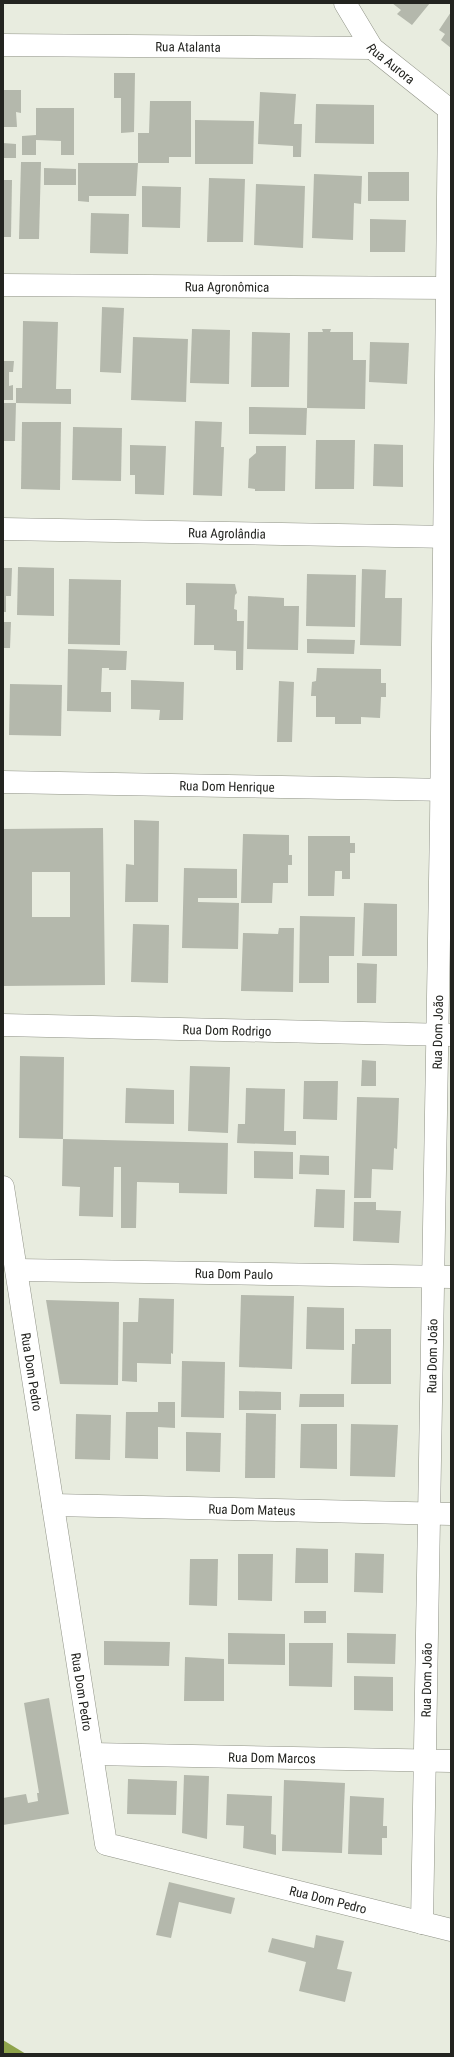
<svg xmlns="http://www.w3.org/2000/svg" width="454" height="2057" font-family="'Roboto Condensed',sans-serif">
<rect width="100%" height="100%" fill="#e8ecdf"/>
<path fill="#8ea34b" d="M3 2040 26 2054H3Z"/>
<g fill="#b4b8ac" fill-rule="evenodd">
<path d="M392 3H430L412 25 397 14 401 10Z"/>
<path d="M451 12V48L441 40 445 34 439 30Z"/>
<path d="M114 73H135L134 132 121 133V98H114Z"/>
<path d="M3 90H21V113L16 112 17 127H3Z"/>
<path d="M260 92 296 94 294 124H302L301 157H293V146L258 144Z"/>
<path d="M150 101H191V157H169V163H138V133H149Z"/>
<path d="M316 104 374 105V144L315 143Z"/>
<path d="M36 108H74V155H61V141L36 140V155H22V136L36 135Z"/>
<path d="M195 120 254 121 253 164H195Z"/>
<path d="M3 143 16 144V158H3Z"/>
<path d="M21 162H41L39 239H19Z"/>
<path d="M78 163H138L136 196H89V202L78 201Z"/>
<path d="M44 168 76 169V185H44Z"/>
<rect x="368" y="172" width="41" height="29"/>
<path d="M314 174 362 176 361 204 354 203 353 240 312 238Z"/>
<path d="M209 178 245 179 243 242H207Z"/>
<path d="M3 180H12L11 237H3Z"/>
<path d="M256 184 305 186 303 248 254 245Z"/>
<path d="M142 186 181 187 180 228 142 227Z"/>
<path d="M91 213 129 214 128 254 90 253Z"/>
<path d="M370 219 406 220 405 252H370Z"/>
<path d="M102 307 124 308 121 373 100 372Z"/>
<path d="M23 321 58 322 56 389H71V404L16 403 15 441H3V403H16V388H22Z"/>
<path d="M192 329 230 330 229 384 190 383Z"/>
<path d="M322 329H331L330 332H353V360H366L365 409 307 408 308 332H323Z"/>
<path d="M252 332 290 333 289 387H251Z"/>
<path d="M133 337 188 339 186 402 131 400Z"/>
<path d="M370 342 409 343 407 384 369 382Z"/>
<path d="M3 361H14L13 372H9V386L13 385V400H3Z"/>
<path d="M249 407 307 408 306 435 249 434Z"/>
<path d="M195 421 222 422 221 447H224L222 496 193 495Z"/>
<path d="M22 422H61L60 490 21 489Z"/>
<path d="M73 427 122 428 121 481 72 480Z"/>
<path d="M316 440H355L354 489H315Z"/>
<path d="M374 444 403 445V487L373 486Z"/>
<path d="M130 445 166 446 164 495 135 494V475H130Z"/>
<path d="M256 446H286L285 491H255V489L248 488 249 459 256 453Z"/>
<path d="M18 567 54 568V616L17 615Z"/>
<path d="M3 568H12L11 596H6V612H3Z"/>
<path d="M362 569 386 570 385 598H402L401 646 360 645Z"/>
<path d="M307 574 356 575 355 627 306 626Z"/>
<path d="M69 579 121 580 120 645 68 644Z"/>
<path d="M186 583 235 584 237 593 235 595 234 609 237 610V621H244L243 670H236V651L214 650V645H194L195 605H186Z"/>
<path d="M248 596 284 598V606H299L298 650 247 649Z"/>
<path d="M3 622H11L10 648H3Z"/>
<path d="M307 639 355 640 354 654 307 653Z"/>
<path d="M68 649 127 651 126 670H109V668H102L101 692H111V712L67 711Z"/>
<path d="M317 668 381 669V683H386V697H381L380 718 361 717V724H335V717H316V696H311L312 682 316 681Z"/>
<path d="M131 680 184 682 183 720H159L160 710 131 709Z"/>
<path d="M279 681 294 682 292 742H277Z"/>
<path d="M10 684 62 685 61 736 9 735Z"/>
<path d="M134 820 159 821 158 902H125L126 864 134 865Z"/>
<path d="M103 828 105 985 3 986V829ZM32 872H70V917H32Z"/>
<path d="M243 834 289 835V855H292V865H288V883H273L272 903H241Z"/>
<path d="M308 836H350V843H355V853H350V879H342V871H335L334 896H308Z"/>
<path d="M184 868 237 869V898H198V902L239 903 238 949 182 948Z"/>
<path d="M364 903 397 904V956H362Z"/>
<path d="M300 916 355 917 354 956H329V983H299Z"/>
<path d="M133 924 169 925 168 983 131 982Z"/>
<path d="M279 928H294L293 992 241 991 243 933 278 934Z"/>
<path d="M357 963 377 964 376 1003H357Z"/>
<path d="M20 1056 64 1057 63 1139 228 1143 227 1194 179 1193V1183L137 1182 136 1228H121V1167H114L113 1217 79 1216 80 1187 62 1186 63 1139 19 1138Z"/>
<path d="M362 1060 376 1061V1086H361Z"/>
<path d="M190 1066 230 1067 228 1133 188 1131Z"/>
<path d="M304 1081H338L337 1120 303 1119Z"/>
<path d="M126 1088 174 1090V1124L125 1123Z"/>
<path d="M246 1088 285 1089 284 1131H296V1145L237 1143 238 1124H245Z"/>
<path d="M357 1097 399 1098 397 1149 394 1148 393 1170 372 1169 371 1198H354Z"/>
<path d="M254 1151 293 1152V1179L254 1178Z"/>
<path d="M300 1155 329 1156V1175L299 1174Z"/>
<path d="M316 1189 345 1190 344 1228 314 1227Z"/>
<path d="M354 1202H376V1210L401 1211 399 1243 353 1241Z"/>
<path d="M241 1295 294 1296 292 1369 239 1367Z"/>
<path d="M139 1298 174 1299 173 1354 171 1353V1364L137 1363V1382L122 1381 123 1322H138Z"/>
<path d="M46 1300 119 1302 118 1385 60 1384Z"/>
<path d="M307 1307 344 1308V1350L306 1349Z"/>
<path d="M355 1329H391V1384H351L352 1344H355Z"/>
<path d="M182 1361 225 1362 224 1418 181 1417Z"/>
<path d="M239 1391 281 1392V1410H239Z"/>
<path d="M300 1394H344V1407H299Z"/>
<path d="M158 1402H175V1428L158 1427V1459L125 1458 126 1412H158Z"/>
<path d="M246 1413 276 1414 275 1478H245Z"/>
<path d="M76 1414 111 1415 110 1460 75 1459Z"/>
<path d="M301 1424H337V1469L300 1468Z"/>
<path d="M351 1424 398 1425 395 1477 350 1476Z"/>
<path d="M186 1432 221 1433 220 1472 186 1471Z"/>
<path d="M296 1548 328 1549V1583H295Z"/>
<path d="M355 1553 384 1554 383 1593 354 1592Z"/>
<path d="M238 1554H273L272 1601 238 1600Z"/>
<path d="M190 1559H218L217 1606 189 1605Z"/>
<rect x="304" y="1611" width="22" height="12"/>
<path d="M228 1633 285 1634V1665L228 1664Z"/>
<path d="M347 1633 396 1634 395 1664 347 1663Z"/>
<path d="M104 1641 170 1642 169 1666 104 1665Z"/>
<path d="M289 1643H333L332 1687 289 1686Z"/>
<path d="M185 1657 224 1659V1701H184Z"/>
<path d="M354 1676 393 1677V1711L354 1710Z"/>
<path d="M49 1698 69 1814 3 1825V1798L26 1794 28 1803 38 1801 37 1793H39L24 1703Z"/>
<path d="M184 1775 209 1776 207 1839 182 1833Z"/>
<path d="M128 1779 177 1781 176 1815 127 1814Z"/>
<path d="M284 1780 345 1783 342 1853 282 1851Z"/>
<path d="M227 1794 272 1796 271 1834 276 1835V1855L243 1848 244 1826 226 1825Z"/>
<path d="M350 1796 384 1798 383 1826H387V1838H382V1855L348 1854Z"/>
<path d="M169 1882 235 1898 231 1914 179 1902 171 1938 156 1935Z"/>
<path d="M316 1935 344 1941 337 1969 352 1972 345 2002 299 1991 306 1962 268 1952 272 1938 314 1948Z"/>
</g>
<g fill="none" stroke-linecap="round" stroke-linejoin="round">
<g stroke="#909387" stroke-width="23">
<g id="minor">
<path id="s1" d="M345 3 372 48 451 111"/>
<path id="s2" d="M3 45 372 48"/>
<path id="s3" d="M3 285 451 288"/>
<path id="s4" d="M3 529 451 537"/>
<path id="s5" d="M3 782 451 790"/>
<path id="s6" d="M3 1025 451 1035"/>
<path id="s7" d="M3 1187 106 1844 451 1930"/>
<path id="s8" d="M17 1270 451 1277"/>
<path id="s9" d="M53 1505 451 1514"/>
<path id="s10" d="M92 1754 451 1761"/>
<path id="s11" d="M422 1923 441 823 449 109"/>
</g>
</g>
<use href="#minor" stroke="#fff" stroke-width="22"/>
</g>
<g text-anchor="middle" stroke-width="4" stroke-linejoin="round" paint-order="stroke">
<g font-size="13" fill="#232420" stroke="#f5f9ec">
<text dy="5" stroke="none"><textPath href="#s2" startOffset="185">Rua Atalanta</textPath></text>
<text dy="5" stroke="none"><textPath href="#s1" startOffset="77">Rua Aurora</textPath></text>
<text dy="5" stroke="none"><textPath href="#s3" startOffset="224">Rua Agronômica</textPath></text>
<text dy="5" stroke="none"><textPath href="#s4" startOffset="224">Rua Agrolândia</textPath></text>
<text dy="5" stroke="none"><textPath href="#s5" startOffset="224">Rua Dom Henrique</textPath></text>
<text dy="5" stroke="none"><textPath href="#s6" startOffset="224">Rua Dom Rodrigo</textPath></text>
<text dy="5" stroke="none"><textPath href="#s11" startOffset="891">Rua Dom João</textPath></text>
<text dy="5" stroke="none"><textPath href="#s8" startOffset="217">Rua Dom Paulo</textPath></text>
<text dy="5" stroke="none"><textPath href="#s11" startOffset="567">Rua Dom João</textPath></text>
<text dy="5" stroke="none"><textPath href="#s7" startOffset="187">Rua Dom Pedro</textPath></text>
<text dy="5" stroke="none"><textPath href="#s9" startOffset="199">Rua Dom Mateus</textPath></text>
<text dy="5" stroke="none"><textPath href="#s11" startOffset="243">Rua Dom João</textPath></text>
<text dy="5" stroke="none"><textPath href="#s7" startOffset="511">Rua Dom Pedro</textPath></text>
<text dy="5" stroke="none"><textPath href="#s10" startOffset="180">Rua Dom Marcos</textPath></text>
<text dy="5" stroke="none"><textPath href="#s7" startOffset="894">Rua Dom Pedro</textPath></text>
</g>
</g>
<rect width="454" height="2057" fill="none" stroke="#232420" stroke-width="8"/>
</svg>
